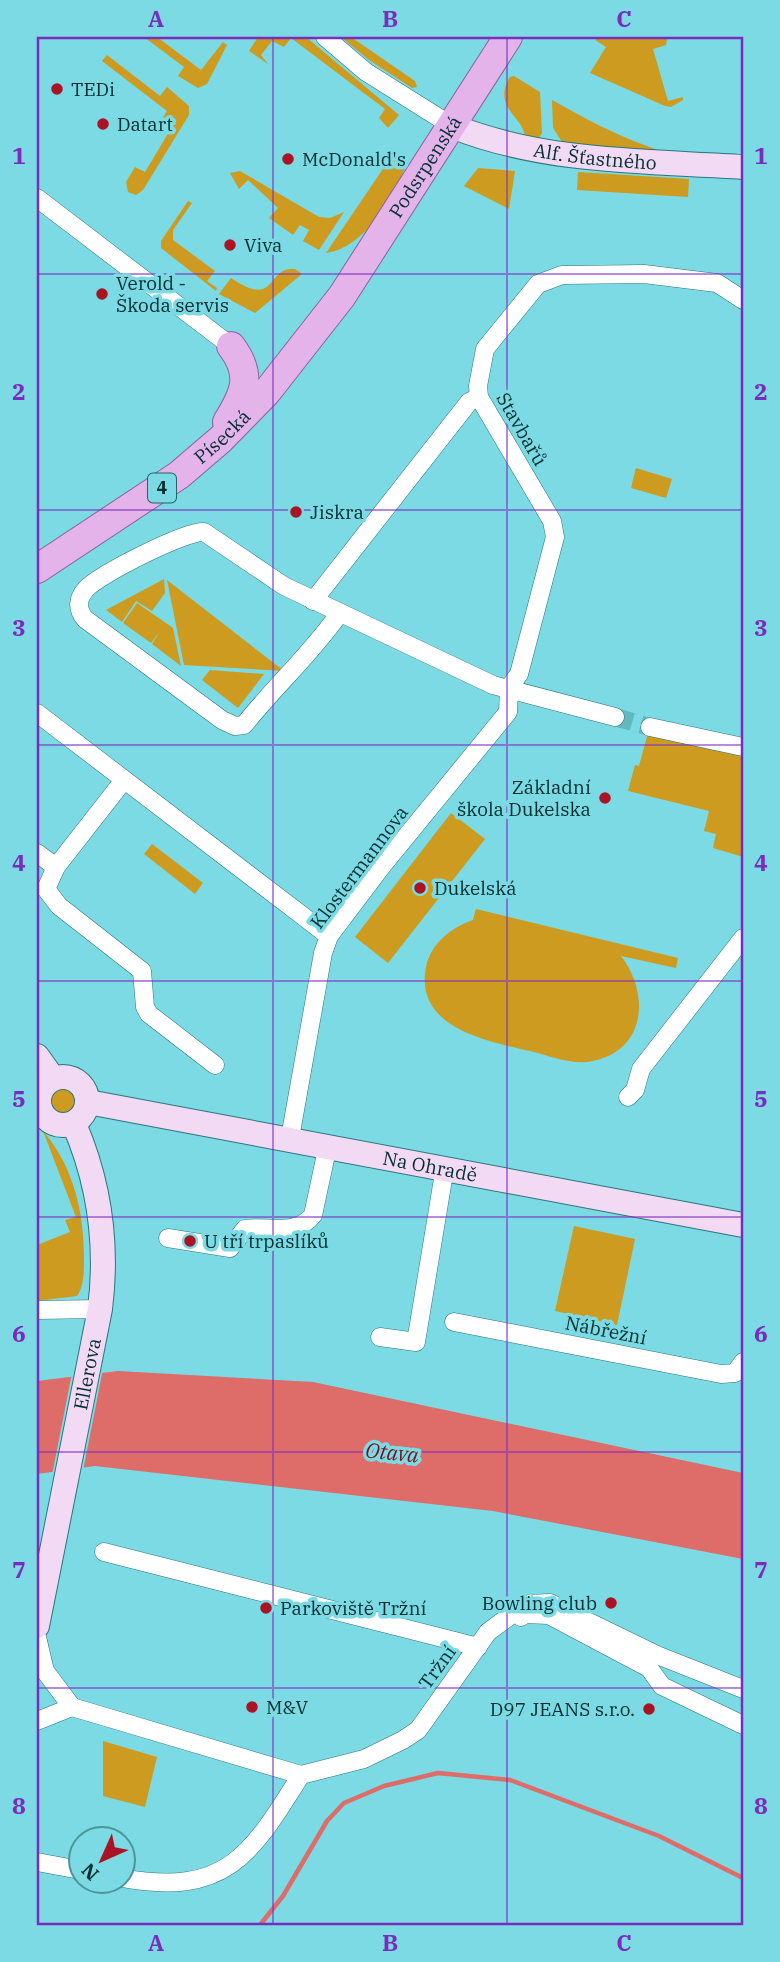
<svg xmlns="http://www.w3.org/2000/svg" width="780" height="1962" font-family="'IBM Plex Serif',serif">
<rect width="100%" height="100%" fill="#7bdae3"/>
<g fill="#cd9b1f">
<path d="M144 37H157L201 70 223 42 227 45 207 84 198 88 178 76 184 67Z"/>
<path d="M258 37H306L399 115 388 128 379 118 385 109 291 38 284 47 272 41 261 55 268 64 249 51Z"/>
<path d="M341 37H351L415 81 417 87 412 88 369 60Z"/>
<path d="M600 37 667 39 666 45 653 49 668 101 683 97V100L671 107 665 106 590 73 606 47 595 40Z"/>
<path d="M107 55 160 96 167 87 189 106V115L143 190 136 195 128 192 126 182 135 167 145 172 172 127 162 119 167 111 102 61Z"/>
<path d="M514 76 540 92 542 133 539 138 525 136C522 116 492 107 510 77Z"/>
<path d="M552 100C593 123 634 145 680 156L562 142 553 128Z"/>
<path d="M391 157 406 166C391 199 366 247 326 253Z"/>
<path d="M478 168 515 171 509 209 464 186Z"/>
<path d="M240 171 319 217 330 218 344 212 319 250 303 241 309 230 300 225 293 235 269 218 278 208 248 180 239 189 230 173Z"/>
<path d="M578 172 689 179 688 197 577 190Z"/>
<path d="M188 201 192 203 173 230V240L215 271 207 281 217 288 216 291 161 248V241Z"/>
<path d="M295 269 302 274 255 313 219 294 231 278C278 310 266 266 295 269Z"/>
<path d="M636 468 672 479 666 498 631 488Z"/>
<path d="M164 579 165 593 152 611 136 601 122 622 106 610Z"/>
<path d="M167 580 284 671 184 665Z"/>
<path d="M137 603 173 628 181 666 152 644 160 631 151 643 123 623Z"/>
<path d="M210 670 264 674 238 708 202 680Z"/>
<path d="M649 729 743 752V857L713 848 716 834 704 831 709 811 628 791 635 765 639 766Z"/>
<path d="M451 813 485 839 388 963 355 937Z"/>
<path d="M152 844 203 883 195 894 144 854Z"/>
<path d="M476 909 678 958 676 968 621 956C651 995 646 1054 587 1062 569 1064 547 1055 530 1051 487 1041 414 1028 426 967 431 943 452 927 473 920Z"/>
<circle cx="63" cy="1101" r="13"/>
<path d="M43 1131C74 1167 84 1213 84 1259 84 1271 84 1287 77 1296L37 1301V1245L70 1232 65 1220 76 1217Z"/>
<path d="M574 1226 635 1239 617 1325 555 1311Z"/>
<path d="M103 1741 157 1757 145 1807 103 1796Z"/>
</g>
<path fill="#de6c68" d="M118 1371 313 1382 743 1473V1559L493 1511 95 1466 37 1474V1381Z"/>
<path fill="#7bdae3" d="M103 1369 83 1471 52 1475 72 1373Z"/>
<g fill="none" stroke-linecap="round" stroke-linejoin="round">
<path stroke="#de6c68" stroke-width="4.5" d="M260 1925 283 1896 327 1821 344 1803 384 1786 438 1773 510 1780 659 1836 743 1878"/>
<path stroke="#63b8c0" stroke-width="18" stroke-dasharray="18 9" stroke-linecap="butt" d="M615 717 650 727"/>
<g stroke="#2c767d" stroke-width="19">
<g id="street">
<path d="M325 37 366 72 452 126"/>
<path d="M37 198 231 346"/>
<path d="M313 601 469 402 479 397"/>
<path d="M339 614C311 654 275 686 244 725L235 726 222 720 85 619C77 609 77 599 86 589 100 574 185 531 204 532L284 586 493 685 615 717"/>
<path d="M509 688 519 674 555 537 552 521 479 397 478 386 485 349 538 284 562 275 644 274 717 283 743 300"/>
<path d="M37 713 329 936"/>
<path d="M650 727 743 747"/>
<path d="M124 780 56 867 46 889 59 906 142 971 145 1007 149 1014 215 1065"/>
<path d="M37 853 56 867"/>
<path d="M628 1097 635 1090 641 1069 743 938"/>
<path d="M37 1099H38"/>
<path d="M290 1138 323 953 329 936 382 866 508 712 509 688"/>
<path d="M168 1238 230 1248 245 1229C269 1225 296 1237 313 1215L328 1145"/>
<path d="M37 1310 100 1309"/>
<path d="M454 1322 721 1374 735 1373 743 1362"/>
<path d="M380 1337 416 1342 445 1167"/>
<path d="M104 1552 478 1647"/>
<path d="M521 1617 525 1614 549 1615 649 1668 662 1686 743 1725"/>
<path d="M37 1637 45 1671 72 1707"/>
<path d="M37 1721 72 1707 301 1775 364 1759 403 1740 418 1730 488 1632 526 1604 550 1603 657 1655 743 1689"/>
<path d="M37 1862 80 1870"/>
<path d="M122 1878C226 1897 251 1855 301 1775"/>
</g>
</g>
<g stroke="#2c767d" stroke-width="26">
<g id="secondary">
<path id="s1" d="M452 126C544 163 646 161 743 167"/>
<path d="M37 1056 52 1077"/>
<circle cx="63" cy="1101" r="24"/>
<path id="s2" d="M88 1102 743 1225"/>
<path id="s3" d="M37 1626 100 1309C108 1245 100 1184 74 1124"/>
</g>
</g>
<g stroke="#89639f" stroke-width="30">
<g id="primary">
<path d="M227 422C245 393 253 375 231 346"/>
<path id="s4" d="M37 569 179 475 221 439 266 393 342 296 508 37"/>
</g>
</g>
<use href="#street" stroke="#fff" stroke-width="18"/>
<use href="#secondary" stroke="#f2d9f4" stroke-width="24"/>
<use href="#primary" stroke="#e4b3e9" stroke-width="28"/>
</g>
<path fill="none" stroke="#7b2cbf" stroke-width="2" stroke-opacity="0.55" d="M273 37V1925M507 37V1925M37 274H743M37 510H743M37 745H743M37 981H743M37 1217H743M37 1452H743M37 1688H743"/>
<g fill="#a91324" stroke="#7bdae3" stroke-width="2.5">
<circle cx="57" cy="89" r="7"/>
<circle cx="103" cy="124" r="7"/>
<circle cx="288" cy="159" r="7"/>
<circle cx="230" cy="245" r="7"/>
<circle cx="102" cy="294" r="7"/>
<circle cx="296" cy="512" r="7"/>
<circle cx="605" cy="798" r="7"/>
<circle cx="420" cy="888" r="7"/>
<circle cx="190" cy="1241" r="7"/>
<circle cx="611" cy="1603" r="7"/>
<circle cx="266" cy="1608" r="7"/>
<circle cx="252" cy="1707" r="7"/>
<circle cx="649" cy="1709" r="7"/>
</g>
<g text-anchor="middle" stroke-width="7" stroke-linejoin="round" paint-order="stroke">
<rect fill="#7bdae3" stroke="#266267" stroke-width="2" x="148" y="473.5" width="28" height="29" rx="5"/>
<g font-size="18" font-weight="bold" fill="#022e32">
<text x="162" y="494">4</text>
</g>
<g font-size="19" fill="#022e32" stroke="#7bdae3" text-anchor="start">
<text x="71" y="96">TEDi</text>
<text x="117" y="131">Datart</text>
<text x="302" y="166">McDonald's</text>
<text x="244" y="252">Viva</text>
<text x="116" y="290">Verold -<tspan x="116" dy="22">Škoda servis</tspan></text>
<text x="310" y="519">Jiskra</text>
<text x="591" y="794" text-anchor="end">Základní<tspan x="591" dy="22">škola Dukelska</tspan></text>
<text x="434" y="895">Dukelská</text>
<text x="204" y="1248">U tří trpaslíků</text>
<text x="597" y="1610" text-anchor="end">Bowling club</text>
<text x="280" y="1615">Parkoviště Tržní</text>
<text x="266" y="1714">M&amp;V</text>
<text x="635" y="1716" text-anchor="end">D97 JEANS s.r.o.</text>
</g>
<g font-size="19" fill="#022e32" stroke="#7bdae3">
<text dy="7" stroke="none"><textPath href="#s1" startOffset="147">Alf. Šťastného</textPath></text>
<text dy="7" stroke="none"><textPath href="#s4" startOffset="567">Podsrpenská</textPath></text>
<text transform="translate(522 429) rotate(60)" y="7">Stavbařů</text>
<text dy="7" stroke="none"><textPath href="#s4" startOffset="228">Písecká</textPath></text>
<text transform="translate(359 867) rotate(-53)" y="7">Klostermannova</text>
<text dy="7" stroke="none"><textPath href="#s2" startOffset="348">Na Ohradě</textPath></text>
<text transform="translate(606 1330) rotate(11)" y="7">Nábřežní</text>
<text dy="7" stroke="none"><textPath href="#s3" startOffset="257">Ellerova</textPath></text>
<text transform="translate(437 1667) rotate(-54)" y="7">Tržní</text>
</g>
<g font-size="21" font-style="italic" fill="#7b111a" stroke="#7bdae3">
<text transform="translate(392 1453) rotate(6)" y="7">Otava</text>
</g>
</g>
<rect width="780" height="1962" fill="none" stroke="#7bdae3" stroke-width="77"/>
<g transform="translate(102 1860) rotate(225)"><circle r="33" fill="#7bdae3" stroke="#4b959c" stroke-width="2"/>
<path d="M0-5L12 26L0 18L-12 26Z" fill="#a91324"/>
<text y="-10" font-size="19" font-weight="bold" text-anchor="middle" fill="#022e32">N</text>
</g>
<rect x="38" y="38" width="704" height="1886" fill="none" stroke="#7b2cbf" stroke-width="2.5"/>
<g font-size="23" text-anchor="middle" font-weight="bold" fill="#7b2cbf">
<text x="156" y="27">A</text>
<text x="390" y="27">B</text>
<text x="624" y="27">C</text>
<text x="19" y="164">1</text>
<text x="761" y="164">1</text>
<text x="19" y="400">2</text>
<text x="761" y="400">2</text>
<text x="19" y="636">3</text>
<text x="761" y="636">3</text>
<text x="19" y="871">4</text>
<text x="761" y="871">4</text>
<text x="19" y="1107">5</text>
<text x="761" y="1107">5</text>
<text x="19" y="1342">6</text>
<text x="761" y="1342">6</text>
<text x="19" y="1578">7</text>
<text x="761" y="1578">7</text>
<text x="19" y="1814">8</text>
<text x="761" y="1814">8</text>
<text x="156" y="1951">A</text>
<text x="390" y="1951">B</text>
<text x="624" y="1951">C</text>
</g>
</svg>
